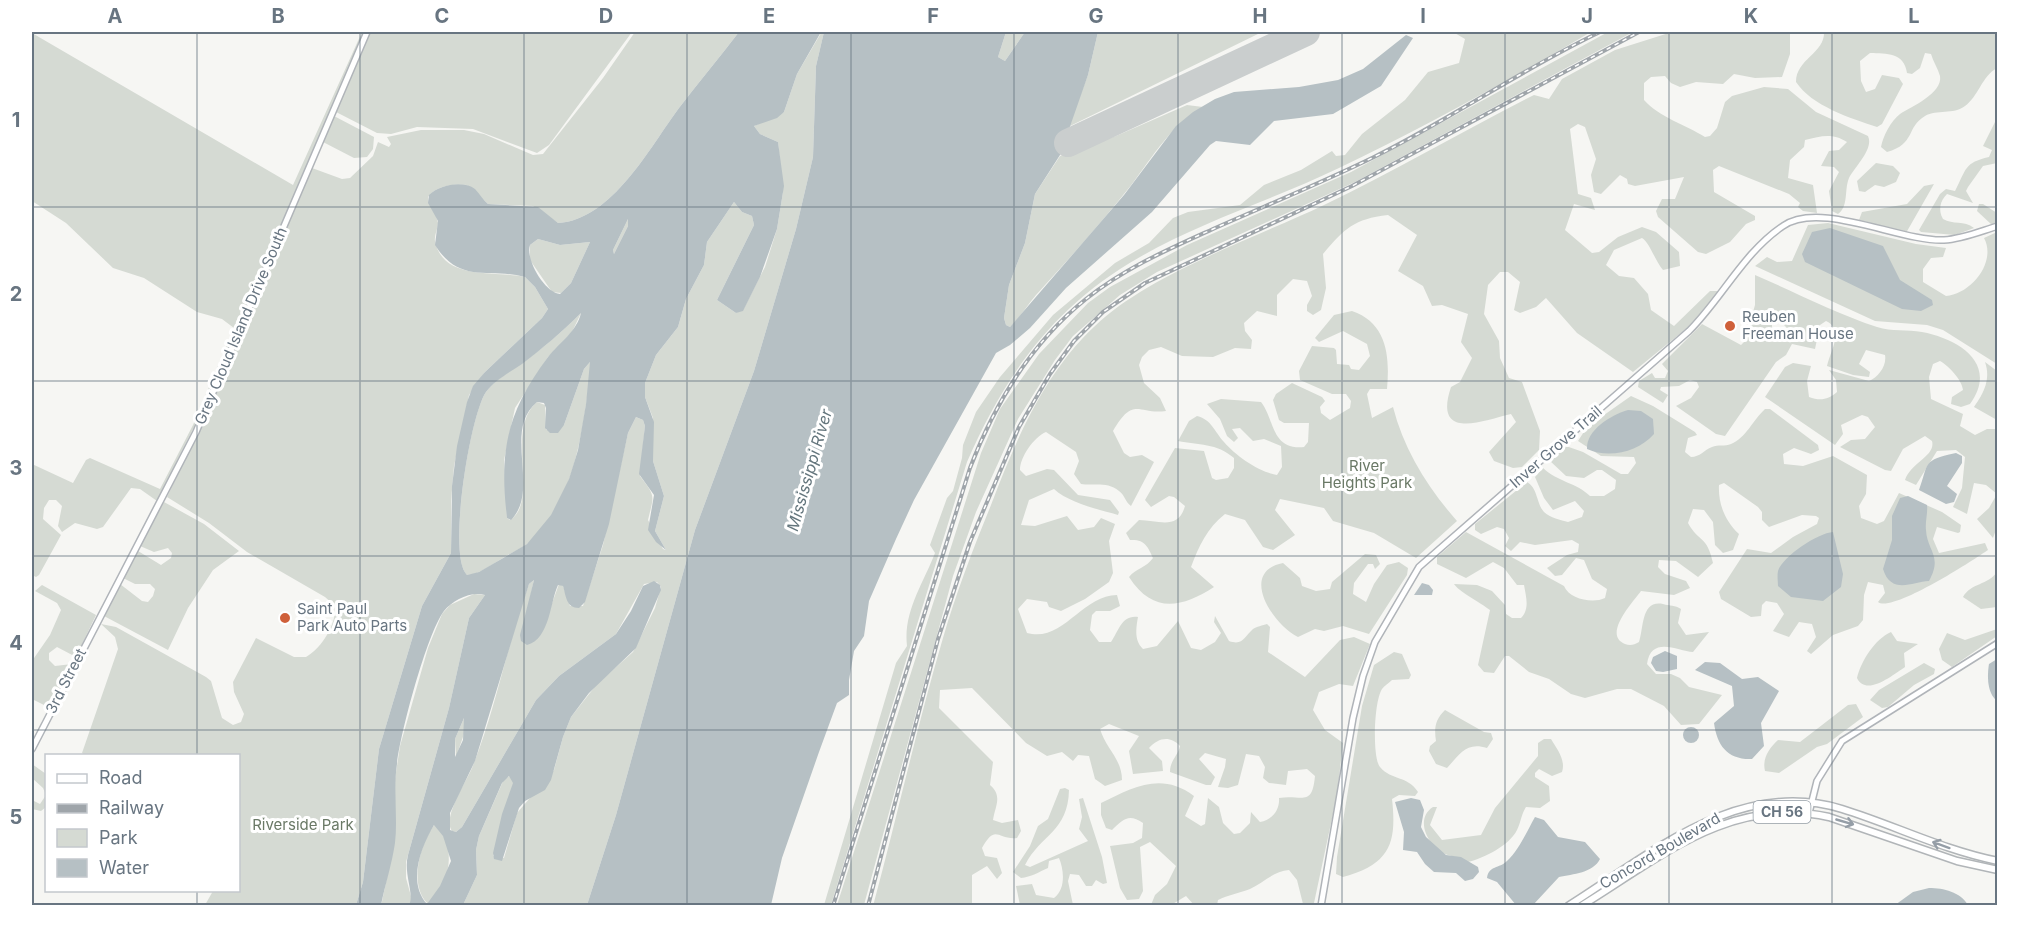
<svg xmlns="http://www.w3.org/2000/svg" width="2029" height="937" font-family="Inter,sans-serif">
<rect width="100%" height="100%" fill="#f6f6f3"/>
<g fill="#d5dad3">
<path d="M362 32H364L197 421 157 501 140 489 131 488 103 527 97 529 75 523 62 532 58 526 62 506 56 500H49L44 508 43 519 61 535 39 575 36 577 32 575V464L73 483 86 460 90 458 160 489 193 425 234 328 222 319 197 312 144 278 113 268 66 223 32 201V33L293 185Z"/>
<path d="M370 32H632L549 145 537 153 473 129 417 127 391 134 377 133 338 113 336 112Z"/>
<path d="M635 32H739C719 58 699 82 679 108 650 147 612 220 558 223L533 206 488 204 467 185C454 183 435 186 428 197 428 207 437 213 438 223 438 229 434 235 435 241 443 282 498 270 525 277L535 287 548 309 542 318 485 372 469 395 454 466 451 501V553L422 606 379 749 363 882 356 905H205L213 891 238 890V756H86L82 753 118 649 115 637 101 624 116 627 206 677 211 681 222 718 233 725 241 722 244 714 234 692 233 682 256 638 294 657H306C320 650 339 622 334 605L325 597 247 552 209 523 167 497 206 417 312 168 342 179 350 178 373 156 378 142 389 147 391 144 387 137 421 130H464L484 134 533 155 543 154 603 78Z"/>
<path d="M824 32 816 66 813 157 796 229 754 371 695 530 616 815 587 905H463L477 875 476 850 479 836 504 779 510 776 514 781 493 856 504 858 517 813 554 770 563 737 571 717 597 684 633 652 655 608 661 587 657 582 644 584 616 634 559 676 536 700 462 827 456 832 452 831C442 818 466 782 472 768 496 709 507 644 529 584L534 580 521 639 543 628 559 584 563 586 570 606H583L603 545 628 433 636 417 643 420 645 426 640 476C656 497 654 495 648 520L663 549 666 550 655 531 664 496 653 461V418L645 397V383L656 355 678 327 686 299 704 265 707 242 734 202 742 212 752 216 754 225 717 300 736 313 744 308 765 267 777 229 783 192 778 142 760 134 754 126 784 112 797 74 821 33Z"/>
<path d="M1006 32H1025L1005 61 998 57Z"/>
<path d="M1098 32H1262L1068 127 1088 75Z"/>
<path d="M1453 32H1591C1509 80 1425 127 1339 168 1275 199 1202 221 1140 257 1054 306 1006 373 967 462L831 905H824L896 663 907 646C903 612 923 584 935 553L930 545 947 498 953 491 962 458 963 445 976 412 1000 377 1053 315 1115 263 1149 243 1173 218 1188 212 1240 205 1264 185 1301 170 1332 151 1336 156 1345 155 1362 134 1405 100 1428 72 1459 63 1465 39Z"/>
<path d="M1608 32H1633L1355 182 1157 272 1120 295 1073 336 1055 360 1018 419 976 512 953 576 864 905H837L981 453 1000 409 1039 354 1088 303 1110 287 1187 245 1351 172Z"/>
<path d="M1672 32H1790V54L1782 77 1755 78 1734 74 1723 84 1696 82 1680 87 1671 83 1665 76 1651 77 1644 83V100C1659 117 1686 125 1705 137L1710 136 1717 128 1725 102 1732 96 1764 87 1788 89 1816 112 1868 136C1874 149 1855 166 1849 178 1844 190 1849 206 1838 214L1832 211 1829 191 1839 172 1834 167 1821 166 1829 151 1839 150 1847 142C1832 133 1822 136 1805 140L1804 147 1790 160 1788 178 1813 185 1817 213 1803 211 1798 207 1800 203 1789 194 1719 166 1713 170 1714 192 1755 216V220L1746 224 1730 242 1706 254 1698 252 1658 217 1656 211 1662 199H1675L1684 177 1635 186 1628 184 1627 179 1620 175 1601 194 1594 192 1591 175 1596 159 1585 127 1578 124 1570 129 1578 194 1591 198 1595 210 1574 204 1565 230 1592 253 1599 252 1618 237 1642 227 1656 232 1679 252 1680 266 1663 270C1655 261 1650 243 1642 238L1614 250 1606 265 1619 276 1634 278 1648 294 1651 310 1674 326 1710 291H1719L1692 324 1633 372 1577 333 1546 298 1536 307 1520 313 1514 310 1520 282 1508 272H1500L1488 285 1484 314 1499 341 1500 358 1509 378 1522 382 1540 431 1539 450 1522 467 1513 468 1494 461 1489 452 1516 422 1511 414C1482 421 1433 441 1451 387L1460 382 1472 358 1461 342 1468 314 1442 305 1432 306 1423 286 1398 271 1417 235 1388 215C1354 219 1345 228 1323 254L1326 288 1321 310 1313 315 1307 311V305L1312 296 1307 281 1293 279 1277 295V316L1257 311 1244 323 1245 331 1252 340 1251 349 1235 348 1213 357 1182 356 1161 347 1149 350 1142 357 1139 365 1144 383 1160 398 1166 411C1138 415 1134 395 1113 431L1124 453 1130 457 1142 455 1154 462 1131 506C1125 502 1125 495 1119 491 1107 481 1094 486 1081 484L1074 474 1079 461 1076 452 1046 432C1034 437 1020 457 1020 470L1026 476 1047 469 1054 470 1078 495 1110 500 1119 512 1118 515C1098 509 1069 503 1054 489L1029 500 1021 525 1035 526 1067 516 1078 530 1094 527 1101 518 1115 524 1109 541 1113 573 1109 582 1085 599 1061 611 1049 607 1047 602 1027 599 1018 609 1027 633C1063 643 1082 595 1117 595L1120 606 1110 611H1096L1092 615 1090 630 1099 642H1111C1119 631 1121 615 1138 617 1136 628 1134 641 1143 649L1157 646 1178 621 1191 648 1201 650 1215 642 1221 633 1214 622 1215 616 1229 641C1243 646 1244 637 1253 629 1256 627 1263 625 1267 624L1270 627 1268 652 1305 677 1340 640 1354 637 1370 644 1353 686 1339 684 1319 692 1313 710 1325 730 1343 743 1337 795 1314 903 1303 904 1297 880 1289 870C1274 871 1263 883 1250 889 1239 893 1228 895 1218 900L1217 905H1194L1186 896 1171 905H1151L1155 895 1167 884 1176 866 1150 842 1140 847 1143 891 1139 899 1127 900 1120 888 1110 846 1133 843 1142 838 1143 823C1129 813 1123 819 1112 830L1106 828 1101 815V803C1132 788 1161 771 1194 796L1185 816 1201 826 1205 824 1208 798 1219 807 1223 823 1234 834 1240 833 1250 823 1251 812 1260 822C1272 820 1280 810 1279 798 1302 794 1312 808 1315 776L1307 769 1288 771 1286 785 1269 783 1263 778 1265 767 1259 756 1246 754 1238 785 1228 788 1218 787 1225 767 1226 759 1205 753 1199 759 1215 777 1211 785H1206L1170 772C1170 760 1178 756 1180 746 1170 735 1158 738 1149 748L1162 761 1163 771 1133 774 1129 751 1139 736 1109 724 1100 729C1106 749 1122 759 1122 780L1105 786 1095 779 1089 756 1078 755 1073 761 1062 752 1047 756 1026 743 972 688 940 690 939 708 993 762 990 785C1003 796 995 806 993 820L1002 823 1018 820 1021 831 1017 838C997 840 996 823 982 848L985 856 997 858 1002 873 997 879 987 866 972 875V905L873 906C897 817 917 726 943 638 956 593 973 549 991 505 1015 442 1044 373 1095 326 1149 274 1255 238 1324 205 1395 171 1463 131 1534 95L1549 99 1562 79 1615 50Z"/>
<path d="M1824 32H1997V68C1982 76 1978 97 1965 106 1953 115 1937 109 1925 116 1906 127 1916 144 1887 152L1881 147C1883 136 1891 121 1900 114 1911 107 1943 93 1940 76 1938 69 1933 61 1931 54L1925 53 1920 68 1912 74 1907 73C1904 52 1887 54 1870 53L1860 61 1861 81 1866 92 1875 89 1882 75 1899 78 1903 84 1882 124 1877 127C1850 118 1812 106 1796 82 1796 59 1825 53 1824 32Z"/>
<path d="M1187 105 1203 107C1172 124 1153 156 1132 184 1102 222 1069 259 1036 295 1027 305 1021 317 1010 327L1006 325 1004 318 1009 285 1025 243 1035 194 1060 156 1116 136Z"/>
<path d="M334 116 374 137 373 149 367 157 354 158 323 142Z"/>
<path d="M1997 118V163L1983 166 1968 187 1966 191 1973 203 1947 194C1940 201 1938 210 1943 219 1953 225 1964 220 1974 228L1955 235 1921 232 1919 230 1940 194 1946 189 1955 191C1967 168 1964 163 1989 157L1992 150 1983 146Z"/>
<path d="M1876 163 1893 166 1900 173 1896 182 1884 187 1875 185 1865 192 1859 191 1857 181Z"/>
<path d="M1934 184 1906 233 1859 220 1862 212 1907 204 1924 186Z"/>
<path d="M1979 204H1983L1997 213V223L1992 225 1977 211Z"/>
<path d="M628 219V226L614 254 613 250Z"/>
<path d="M1828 223 1916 244 1946 248 1943 257 1931 258 1923 269V282L1946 296C1971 294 1997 262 1984 238L1997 232V364L1943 330 1927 325 1875 321 1755 266 1767 257 1777 262 1792 261 1808 225Z"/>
<path d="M538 239 560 245 590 242 571 283 561 293 552 292 530 260V245Z"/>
<path d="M1755 275C1795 292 1835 313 1877 327 1892 332 1907 329 1922 332 1959 339 1999 364 1970 404L1961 407 1951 404 1952 397 1963 390C1962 380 1949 366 1940 361L1933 364 1929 377 1931 399 1963 414 1960 426 1975 435 1987 429H1997L1998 524 1993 538 1977 519 1989 508 1997 494 1986 485 1974 483 1967 514 1953 507 1962 488 1965 457 1956 450 1937 451 1916 485 1905 480C1911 462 1936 456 1932 441L1925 436 1903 449 1891 471 1885 470 1840 447 1851 440 1865 439 1875 427 1868 417 1862 415 1841 425 1843 434 1835 445 1765 397 1785 367 1793 363 1811 366 1807 381 1809 397C1820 401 1828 400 1837 392L1836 380 1829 370 1869 381C1878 377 1887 366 1885 355L1866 350 1859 364 1870 372 1869 377 1853 375 1827 366C1830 351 1845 330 1826 321L1820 325 1815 349 1792 344 1786 355 1776 362 1725 436 1716 434 1676 406 1691 398 1699 387 1697 382 1690 380 1679 386 1661 387 1660 390 1668 395 1663 403 1638 387 1639 381 1652 373 1655 378H1665L1668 371 1662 364 1702 324 1741 345 1747 339 1748 328C1766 336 1769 343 1788 329L1779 320 1772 322V330L1767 334 1749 326 1755 305Z"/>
<path d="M1352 311C1387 323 1390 356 1387 389H1370L1367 394 1372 418 1393 407C1404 450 1428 488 1457 521L1416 558 1374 533 1333 521 1324 508 1280 499 1275 510 1295 535 1273 550 1263 547 1245 520 1225 514C1207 528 1199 546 1191 567L1214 587C1181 608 1153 614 1129 577 1136 568 1146 568 1153 558 1148 547 1145 539 1130 540L1126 533 1139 520C1158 520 1178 531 1185 506L1174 497 1169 496 1151 507 1145 500 1175 448 1204 451 1212 478 1216 480 1228 478 1234 468V458C1217 443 1198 445 1178 441L1189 421 1197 416C1212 420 1214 431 1224 442 1236 456 1259 472 1277 475L1282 467 1281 446 1264 439 1253 441 1240 428 1232 429 1238 438 1234 442 1227 436 1220 419 1207 404 1221 399 1261 402C1275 420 1271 450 1304 447L1308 442 1309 423H1284L1279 420 1273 400 1276 394 1292 383 1322 397 1325 401 1320 407 1321 413 1330 420 1350 408 1351 401 1346 394H1332L1300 380 1299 371 1312 346 1334 348 1336 350 1337 364 1349 365 1351 369 1359 370 1370 356 1367 344 1343 331 1319 342 1315 338 1334 315Z"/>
<path d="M581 313 572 332 548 357 515 408 504 460 507 518 510 520C540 502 504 430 537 402L545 405 546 430 564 425 584 369 590 362 591 367C584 422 576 501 531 541 523 548 512 552 503 558 492 564 479 575 467 575 447 557 470 414 486 392 496 378 516 368 529 358 548 344 565 329 581 313Z"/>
<path d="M1985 362 1997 371V420L1974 407C1984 393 1991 379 1985 362Z"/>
<path d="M1631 396 1653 406 1695 432 1697 435 1688 438 1685 452 1691 457C1700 457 1704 450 1712 447 1718 444 1725 447 1731 444 1746 438 1753 420 1765 409H1770L1818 445 1819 450 1811 454 1794 448 1783 454 1784 464 1803 466 1833 456 1867 475 1866 494 1859 506 1861 518 1877 524 1884 521 1899 493 1942 512 1961 525 1960 532 1958 533 1937 527 1933 539 1939 553 1985 543 1988 550C1972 561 1892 613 1878 602L1885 593 1883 585 1868 582 1864 595 1863 620 1858 626 1833 635 1811 654 1807 651 1816 637 1812 624 1799 622 1789 637 1773 631 1784 614 1777 603 1766 601 1762 605 1761 616 1751 617 1721 599 1719 592 1747 549 1771 553 1793 537 1817 524 1819 518 1816 516 1802 515 1769 527 1762 520V512L1758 507 1724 483 1719 485C1718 504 1725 521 1739 534L1733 550 1723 553 1715 545 1713 522 1704 510 1693 509 1688 523C1699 543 1707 535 1713 563L1698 577 1676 561 1659 560 1658 567 1665 574 1686 581 1690 588 1674 595 1641 591C1633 602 1602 635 1625 644 1630 646 1634 645 1639 642 1644 627 1641 600 1663 604 1670 606 1675 605 1681 609L1678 623 1686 635 1709 632 1693 652C1678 651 1651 635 1647 664L1656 674H1671L1680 678 1689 687 1722 695 1699 724 1681 725 1664 706 1631 689H1617L1585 698 1571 694 1549 679 1529 672 1509 656H1505L1494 673 1484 672 1478 665 1490 610C1481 603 1458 591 1454 584L1477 585 1492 591 1505 605 1506 614 1512 618H1521C1530 609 1526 597 1524 585H1517L1504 568 1493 562 1466 578 1437 564V557L1466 532 1564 586C1569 599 1593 604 1605 598L1607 589 1592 579 1584 560 1576 558 1562 575 1555 576 1547 568 1567 555 1578 552 1579 544 1572 540 1535 545 1520 542 1511 551 1505 546 1509 538 1504 529 1497 527 1481 534 1475 530V524L1527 482C1538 488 1536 503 1544 512 1550 518 1561 520 1568 522L1582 517 1584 511 1575 501 1553 510 1544 498 1535 477 1543 468C1558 482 1577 483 1590 496H1604L1615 489 1616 480 1602 470H1597L1584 478 1566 476 1549 460 1566 446 1583 452 1621 474H1628L1636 463 1634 457 1601 456 1578 441 1587 427Z"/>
<path d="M164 502 204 524 239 551 213 570 188 608 168 650 104 616 120 584 142 601 148 602 153 596 155 589 150 584H135L123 578 138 551 161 565 171 558 172 553 168 548 154 552 140 546Z"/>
<path d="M1365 554 1376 555 1380 564 1375 569 1373 564H1368L1354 583 1353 594 1366 602 1374 584 1387 565 1399 562 1408 568 1407 575 1369 634 1343 626 1324 631 1315 629 1298 637C1273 625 1238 572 1283 563L1300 578 1302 586 1316 591 1330 589 1332 582Z"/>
<path d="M1997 572V607L1981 609 1963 597C1971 583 1988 585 1997 572Z"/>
<path d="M42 585 96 615 76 657 57 647 49 653V660L55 666 72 664 50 708 32 699V661L50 635 61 610 57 603 35 591Z"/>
<path d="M474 594 485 595 469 618 449 708 406 862V878L412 900 409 905 381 906 395 840V779L400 746 428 648 442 614 450 605Z"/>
<path d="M1997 629V636L1952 667 1942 660 1939 649 1947 633 1965 640Z"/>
<path d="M1891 632 1897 641 1918 644 1904 653 1905 667C1893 675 1866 697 1857 678 1861 661 1875 639 1891 632Z"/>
<path d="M1394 652 1402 654 1411 675 1409 679 1392 680C1389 683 1384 686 1382 689 1374 701 1372 757 1380 767 1392 781 1407 775 1418 792L1415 796 1399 795 1392 799C1397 843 1390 864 1343 877L1336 874 1337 857 1362 706 1374 665Z"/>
<path d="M1924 663 1935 669 1934 674 1914 685 1888 707 1882 708 1870 700 1879 690Z"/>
<path d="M1856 704 1863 717 1827 744 1817 747 1779 773 1765 771C1762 759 1769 748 1778 740L1800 742 1848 705Z"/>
<path d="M1445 710 1484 732 1491 733 1493 739 1487 748C1466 741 1459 755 1447 768L1436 764 1429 751 1430 746 1436 741C1434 728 1435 720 1445 710Z"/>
<path d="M464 718V734L456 757 455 739Z"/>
<path d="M1544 739H1551C1557 749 1566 760 1562 772L1552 776 1539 769 1535 773V777L1549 786 1550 801 1540 808 1526 807C1521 815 1521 822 1517 830 1509 846 1484 858 1468 862 1460 857 1453 857 1445 854 1428 847 1414 819 1433 807H1437L1430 825 1442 840 1481 835 1495 808 1538 756V743Z"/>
<path d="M32 764 46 774V807L41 811 32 809V800L40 804 46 795 43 788 32 778Z"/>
<path d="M1065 788 1069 790C1068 832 1041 834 1025 865L1030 867 1088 841 1079 829 1082 817 1079 799 1083 798 1102 857 1107 883 1103 884 1096 880 1092 886H1086L1079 875 1070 874 1068 881 1073 905H1020L1016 886 1032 884 1036 895 1054 898C1066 889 1064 870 1059 858L1049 861 1048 868C1039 872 1031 877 1021 878L1013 872 1030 846 1038 826 1048 819 1060 789Z"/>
<path d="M435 824C458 847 450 884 428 904 408 885 420 843 435 824Z"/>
</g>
<g fill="#b6c0c4" fill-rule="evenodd">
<path d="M739 32H821L797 74 784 112 777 118 754 126 760 134 778 142 784 186 777 229 760 277 743 311 736 313 717 300 754 225 752 216 742 212 734 202 707 242 704 265 686 299 678 327 656 355 645 383V397L654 422 653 461 664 496 655 531 666 550 656 542 648 530 654 495 639 474 645 426 643 420 636 417 628 433 609 524 585 602 579 608C566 608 566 596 563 586L558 585C550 602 550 639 527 645L521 641 520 635 534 580 529 584 475 761 450 813V830L456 832 462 827 536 700 559 676 616 634 631 611 643 586 654 581 660 585 661 590 636 648 589 693 571 717 563 737 551 780 545 790 525 801 519 808 502 861 494 859 493 853 502 814 513 783 509 776 502 783 479 836 476 850 477 875 463 905H409C415 894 403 874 408 855L449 708 469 618 485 595C471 591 453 600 444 611 427 633 400 734 397 764 393 790 398 817 395 843 392 864 385 885 381 905H356L363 882 379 749 422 606 451 553 452 486 457 446 467 402 473 386 485 372 542 318 548 309 535 287 525 277C489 267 460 285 435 245L438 221 428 203 429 195C439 185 463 180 475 189 480 194 483 200 488 204L538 207 558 223C612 220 650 147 679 108 699 82 719 58 739 32ZM628 219V226L614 254 613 250ZM538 239 560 245 590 242 571 283 560 294C545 293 525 259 530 245ZM581 313C577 331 560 342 548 357 507 412 499 450 507 518L511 520C541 489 502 431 537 402L544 403 546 408 545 428 550 433H558L564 425 584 369 590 362 586 404 578 450 569 479 551 515 527 544 479 572 467 575C447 557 470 415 486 392 494 381 510 372 522 364 543 348 562 332 581 313ZM464 718 463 740 455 757V739ZM434 825 443 836 451 861 440 886 427 904C407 882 421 847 434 825Z"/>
<path d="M824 32H1006L998 57 1005 61 1025 32H1098L1088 75 1060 155 1035 194 1025 243 1009 285 1004 318 1006 325 1010 327 1124 195 1176 126 1193 112 1215 99 1234 92 1299 87 1338 80 1363 69 1406 35 1413 38 1381 86 1333 114 1274 121 1250 145 1216 141 1210 145 1152 212 1066 288 1030 328 1010 345 996 353 914 500 896 539 869 601 864 636 854 651 849 680V695L837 703 819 752 782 858 771 905H587L616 815 695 530 754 371 796 229 813 157 816 66Z"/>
<path d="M1830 228 1883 246 1900 280 1932 300 1933 305 1921 311 1902 309 1805 262 1802 254 1812 232Z"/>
<path d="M1628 410 1641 411 1653 419 1654 434C1638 452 1609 459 1587 449 1586 430 1611 415 1628 410Z"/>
<path d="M1956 453 1962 456V463L1947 486 1957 494 1954 502 1946 504 1919 490C1929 463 1922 460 1956 453Z"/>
<path d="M1908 496 1927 505C1928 513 1925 522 1926 530 1927 551 1943 556 1929 581 1912 582 1891 595 1883 569L1892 540V516L1900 498Z"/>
<path d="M1833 532 1843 574 1841 587 1823 601 1791 597 1778 586C1778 582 1777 576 1778 571 1783 556 1818 533 1833 532Z"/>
<path d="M1422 583 1429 585 1433 590 1432 595H1414Z"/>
<path d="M1665 651 1677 656V669L1663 672 1656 671 1651 663 1653 657Z"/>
<path d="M1997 659H1998L1997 701C1987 693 1987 676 1989 664Z"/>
<path d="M1705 662 1720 663 1742 679 1758 677 1779 691 1761 723 1764 746 1752 759C1728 760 1717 746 1714 723L1734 706 1732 686 1695 670Z"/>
<circle cx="1691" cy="735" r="8"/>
<path d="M1411 798 1420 800 1424 810 1421 827 1426 837 1446 855 1461 857 1478 867 1479 872 1473 879 1465 881 1456 873 1434 872 1425 864 1417 852 1403 850 1404 832 1395 802Z"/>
<path d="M1535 817 1544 820 1558 837 1585 842 1600 859C1593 873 1573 874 1559 877L1533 905H1516L1497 882 1487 878C1489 865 1499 869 1507 861 1519 850 1527 831 1535 817Z"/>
<path d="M1929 888C1944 888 1960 892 1968 905H1895L1913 892Z"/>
</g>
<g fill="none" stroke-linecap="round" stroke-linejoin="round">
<path stroke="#cacece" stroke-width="28" d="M1068 143 1306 32"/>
<g stroke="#b0b4b9" stroke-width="8">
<g id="secondary">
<path d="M32 749 196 432 367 32"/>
<path d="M1809 813 1817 781 1842 741 1998 643"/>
<path d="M1321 906 1353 718 1363 676 1375 642 1419 567 1689 331C1722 298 1744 252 1783 226 1820 200 1901 242 1944 240 1962 239 1981 231 1998 226"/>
</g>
</g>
<g stroke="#b1b5b8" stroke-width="9">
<g id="primary">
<path d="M1568 906C1651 854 1738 777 1842 809 1894 825 1943 850 1998 861"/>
<path d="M1581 906C1661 857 1729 796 1829 817L1957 861 1998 870"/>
</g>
</g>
<use href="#secondary" stroke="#fff" stroke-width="5"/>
<use href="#primary" stroke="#fff" stroke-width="6"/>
<g stroke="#9fa5aa" stroke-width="4">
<g id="rail">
<path d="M833 906 970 468C995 403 1031 343 1086 299 1125 268 1169 249 1213 229 1267 205 1321 183 1374 157 1451 119 1522 69 1600 32"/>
<path d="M868 906 938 639 970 542 1019 427 1050 374 1074 341 1103 312 1145 283 1352 186 1639 32"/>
</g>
</g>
<use href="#rail" stroke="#fff" stroke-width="1.5" stroke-dasharray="4.5" stroke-linecap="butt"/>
</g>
<defs><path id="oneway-shaft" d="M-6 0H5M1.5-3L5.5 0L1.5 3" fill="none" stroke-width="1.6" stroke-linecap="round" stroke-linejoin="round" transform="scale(1.5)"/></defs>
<g stroke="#959ea7">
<use href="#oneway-shaft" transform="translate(1845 822) rotate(16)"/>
<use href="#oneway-shaft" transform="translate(1941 845) rotate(-160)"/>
</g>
<path fill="none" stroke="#687581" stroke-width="1.5" stroke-opacity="0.55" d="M197 32V756M360 32V906M524 32V906M687 32V906M851 32V906M1014 32V906M1178 32V906M1342 32V906M1505 32V906M1669 32V906M1832 32V906M32 207H1998M32 381H1998M32 556H1998M32 730H1998M197 890V906"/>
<g fill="#cf603a" stroke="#fff" stroke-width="2">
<circle cx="1730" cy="326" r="6"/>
<circle cx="285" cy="618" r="6"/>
</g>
<g text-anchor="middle" stroke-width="6" stroke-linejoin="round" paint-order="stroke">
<rect fill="#fff" stroke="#959ea7" stroke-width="1.5" x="1753.5" y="801" width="57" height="22" rx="4.5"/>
<g font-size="14" font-weight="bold" fill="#687581">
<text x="1782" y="817">CH 56</text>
</g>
<g font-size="15" fill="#687581" stroke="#fff" text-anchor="start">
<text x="1742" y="322">Reuben<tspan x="1742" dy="17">Freeman House</tspan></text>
<text x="297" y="614">Saint Paul<tspan x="297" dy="17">Park Auto Parts</tspan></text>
</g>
<g font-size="15" fill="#687581" stroke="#fff">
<text transform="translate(241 326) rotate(-67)" y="5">Grey Cloud Island Drive South</text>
<text transform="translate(1556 447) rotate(-41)" y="5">Inver Grove Trail</text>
<text transform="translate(66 681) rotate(-63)" y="5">3rd Street</text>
<text transform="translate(1660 851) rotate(-30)" y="5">Concord Boulevard</text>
</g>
<g font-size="15" fill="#6a7966" stroke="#fff">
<text x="1367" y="471">River<tspan x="1367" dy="17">Heights Park</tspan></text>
<text x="303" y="830">Riverside Park</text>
</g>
<g font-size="16" font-style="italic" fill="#64767d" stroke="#fff">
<text transform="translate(809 470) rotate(-74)" y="6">Mississippi River</text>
</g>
</g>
<rect width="2029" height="937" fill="none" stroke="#ffffff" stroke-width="66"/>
<rect x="45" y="754" width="195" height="138" fill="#ffffff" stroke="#c3c8cd" stroke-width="1.5"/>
<rect x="57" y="774" width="30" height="9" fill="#ffffff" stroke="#c3c8cd" stroke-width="1.5"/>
<text x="99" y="784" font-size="18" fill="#687581">Road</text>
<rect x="57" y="804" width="30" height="9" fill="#9fa5aa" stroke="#c3c8cd" stroke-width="1.5"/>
<text x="99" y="814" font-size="18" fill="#687581">Railway</text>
<rect x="57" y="829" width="30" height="18" fill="#d5dad3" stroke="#c3c8cd" stroke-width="1.5"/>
<text x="99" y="844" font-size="18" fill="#687581">Park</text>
<rect x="57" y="859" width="30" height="18" fill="#b6c0c4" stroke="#c3c8cd" stroke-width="1.5"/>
<text x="99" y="874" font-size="18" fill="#687581">Water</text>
<rect x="33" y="33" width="1963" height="871" fill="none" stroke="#687581" stroke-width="2"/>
<g font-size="20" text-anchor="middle" font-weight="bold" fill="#687581">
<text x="115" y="23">A</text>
<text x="278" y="23">B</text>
<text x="442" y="23">C</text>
<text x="606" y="23">D</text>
<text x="769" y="23">E</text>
<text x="933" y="23">F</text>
<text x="1096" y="23">G</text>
<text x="1260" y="23">H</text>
<text x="1423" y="23">I</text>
<text x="1587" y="23">J</text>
<text x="1751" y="23">K</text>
<text x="1914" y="23">L</text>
<text x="16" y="127">1</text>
<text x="16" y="301">2</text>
<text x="16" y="475">3</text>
<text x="16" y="650">4</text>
<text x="16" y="824">5</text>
</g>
</svg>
